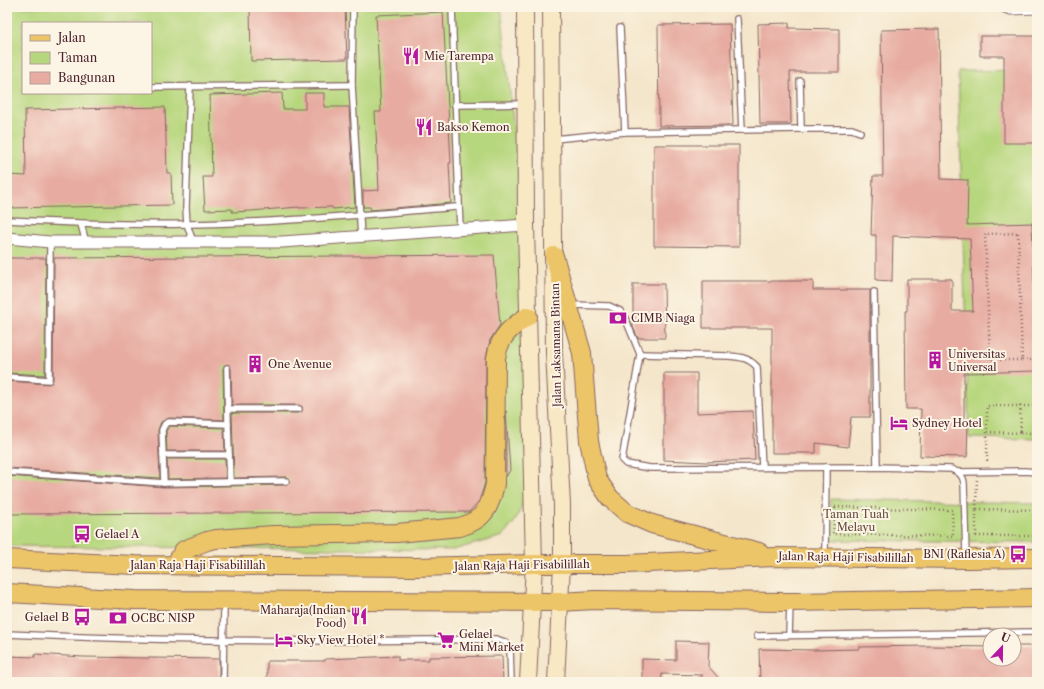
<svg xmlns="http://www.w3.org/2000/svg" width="1044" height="689" font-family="'Libre Caslon Text',serif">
<rect width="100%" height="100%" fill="#fcf5e5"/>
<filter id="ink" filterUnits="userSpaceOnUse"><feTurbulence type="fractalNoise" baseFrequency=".025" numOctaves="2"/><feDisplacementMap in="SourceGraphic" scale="8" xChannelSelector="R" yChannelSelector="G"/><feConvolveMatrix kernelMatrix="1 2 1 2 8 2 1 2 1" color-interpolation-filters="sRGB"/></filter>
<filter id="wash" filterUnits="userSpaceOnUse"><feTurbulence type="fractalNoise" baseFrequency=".012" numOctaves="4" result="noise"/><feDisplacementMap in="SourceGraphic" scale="16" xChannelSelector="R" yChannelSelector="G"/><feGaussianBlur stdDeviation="0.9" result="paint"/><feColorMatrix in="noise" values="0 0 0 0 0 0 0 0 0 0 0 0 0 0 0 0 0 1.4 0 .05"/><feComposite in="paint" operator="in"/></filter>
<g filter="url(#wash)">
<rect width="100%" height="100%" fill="#f4e6cb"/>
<g fill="#b7d77e" stroke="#807b54" fill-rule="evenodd">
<path d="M7 7H501L524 225 537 472 515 521 503 536 453 550 7 546ZM23 23H151V93H23Z"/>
<path d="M1037 70V439L969 438 958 71Z"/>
<path d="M831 499 1037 503V542L830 540Z"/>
</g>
<g id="blocks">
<g fill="#e7aba1">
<path d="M250 7H345L347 59 251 61Z"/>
<path d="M443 12 451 163H449L451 203 371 210 370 207H363V191L379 190 375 112H381L376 15Z"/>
<path d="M789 23V28L839 29V72H790L791 124H760L758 24Z"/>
<path d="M730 24 733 125 659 126 658 25Z"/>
<path d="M939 29 941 179 968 180 967 225 1032 223 1037 371 964 373V424H968L967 457 920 456 921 409H906L905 311H907V279H952V311H973L970 239 893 236 892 281 876 280V235H871L873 176H883L881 30Z"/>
<path d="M980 36H1037V143H1004V56H980Z"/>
<path d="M282 93 283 109H305V93H324V107H349L355 207 333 209 332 207 299 208V207L251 211 232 212V209L205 210 203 177H212L210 95Z"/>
<path d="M165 107 167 173H171L172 205 7 208V175L26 176 25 110Z"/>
<path d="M654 145H739V247L654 246Z"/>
<path d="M494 255 500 325 490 340 486 358 485 483 479 501 469 512 7 514V476L164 487 286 485 290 481 286 477 234 478 232 413H299L303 409 299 405H232L231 368 227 364 223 368 224 420 169 418 161 422 158 430 160 478 7 468V381L49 384 53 380 54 258Z"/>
<path d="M7 258H46L45 375 7 373Z"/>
<path d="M703 281H813V290H870V417H851L848 447 816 443V453H772V328H703Z"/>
<path d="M633 284H664L665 338H638L633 327Z"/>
<path d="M664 373H697V413L753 411 755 460 707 462 664 460Z"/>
<path d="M506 411 510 470 506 477Z"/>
<path d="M170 426 224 428 225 451H167L166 431Z"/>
<path d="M167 459H225L226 478 168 479Z"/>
<path d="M676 641 709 642 708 666 722 682H695L703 675 662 674 661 682H642V659L676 660Z"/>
<path d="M930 646 990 647V659H1014V646H1037V682H760L759 649 814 650 859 649V647Z"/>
<path d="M35 654 83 657 219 659V682H7V656L35 657Z"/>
<path d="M398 656V660H429V657L502 656 503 682H267V661H325V659Z"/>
</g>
</g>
</g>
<g filter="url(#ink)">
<use href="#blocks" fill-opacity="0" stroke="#866563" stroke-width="1"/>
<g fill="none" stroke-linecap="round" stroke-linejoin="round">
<g stroke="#866563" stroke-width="8">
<g id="service">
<path d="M353 7 352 85 361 237"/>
<path d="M452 7 460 230"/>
<path d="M737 19 742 130"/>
<path d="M620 28 625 132"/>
<path d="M800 81 801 129"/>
<path d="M190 86 186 208 187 224 193 242"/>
<path d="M151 87 352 85"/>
<path d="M455 105 525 104"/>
<path d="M554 139 625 132 801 129H852L860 132"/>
<path d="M7 220C67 223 126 225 186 224 277 223 368 214 458 207"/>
<path d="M81 224 86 243"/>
<path d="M874 292 877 467"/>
<path d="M571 305 609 306 620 311 626 320 640 354 622 460 626 464 650 468 877 467 951 469C959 472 963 475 964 483L966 556"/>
<path d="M640 354 729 356C741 357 749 358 757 367L762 467"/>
<path d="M227 368 228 424"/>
<path d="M7 377 49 380 50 242"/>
<path d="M228 409H299"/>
<path d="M163 455H229"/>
<path d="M7 472 164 483 286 481"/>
<path d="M959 472 1024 471 1037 472"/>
<path d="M164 483 162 430 165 424 169 422 228 424 230 482"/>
<path d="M825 555 826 467"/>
<path d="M7 634C170 642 333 642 496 639L505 642 510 647 511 682"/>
<path d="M789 635 790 604"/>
<path d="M757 636 1037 632"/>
<path d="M223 682 224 602"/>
</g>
</g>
<g stroke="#866563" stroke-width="13">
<g id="minor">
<path d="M1005 7 1011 9 1037 8"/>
<path d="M7 238 50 242H282L526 225"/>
</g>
</g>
<g stroke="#866563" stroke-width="18">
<g id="secondary">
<path d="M525 7 526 225 534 564 528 682"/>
<path d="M551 7 554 353 562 505V564L556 682"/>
</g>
</g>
<g stroke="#866563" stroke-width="20">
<g id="primary">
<path d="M554 256 582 353 589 441 597 479 610 498 627 513 652 524 759 552"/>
<path d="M7 559 135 565 416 567 534 564H627L775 557 966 559 1037 558"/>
<path d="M175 565 184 550 207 541 216 539 273 535 397 533 460 527C484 520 490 508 495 484L496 358C499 337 511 327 528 316"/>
<path d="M7 593 135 600 559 602 595 600 790 602 1037 598"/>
</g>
</g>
<g stroke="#866563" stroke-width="2.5" stroke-dasharray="1 3" stroke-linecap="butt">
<path d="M1018 233 1022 360H990L985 234Z"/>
<path d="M1022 360H1037"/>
<path d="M1020 406H1037"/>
<path d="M987 432 1021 433 1020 406H987V463"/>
<path d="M1021 433H1037"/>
<path d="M835 507 952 510 953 536 833 534Z"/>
<path d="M976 509 977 479"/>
<path d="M976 536V509L1037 510"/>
<path d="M976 536H1037"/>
</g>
<use href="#service" stroke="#fff" stroke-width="5.5"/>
<use href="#minor" stroke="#fff" stroke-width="11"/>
<use href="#secondary" stroke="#f8e8c3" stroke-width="16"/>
<use href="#primary" stroke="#edc569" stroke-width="18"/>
</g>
</g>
<defs>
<g id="restaurant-bare" transform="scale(1.38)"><path d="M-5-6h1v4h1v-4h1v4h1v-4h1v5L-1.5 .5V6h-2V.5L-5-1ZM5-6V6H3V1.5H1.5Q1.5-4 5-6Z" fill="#b5179e" stroke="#fcf5e5" stroke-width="2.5" paint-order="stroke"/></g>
<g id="bank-bare" transform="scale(1.38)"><path d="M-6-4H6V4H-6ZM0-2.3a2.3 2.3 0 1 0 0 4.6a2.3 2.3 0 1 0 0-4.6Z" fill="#b5179e" stroke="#fcf5e5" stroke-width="2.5" paint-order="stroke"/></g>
<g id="building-bare" transform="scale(1.38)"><path d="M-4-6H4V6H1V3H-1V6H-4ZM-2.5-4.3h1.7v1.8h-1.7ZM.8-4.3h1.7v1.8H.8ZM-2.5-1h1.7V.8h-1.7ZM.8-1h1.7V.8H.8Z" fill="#b5179e" stroke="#fcf5e5" stroke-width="2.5" paint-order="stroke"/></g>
<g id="hotel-bare" transform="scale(1.38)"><path d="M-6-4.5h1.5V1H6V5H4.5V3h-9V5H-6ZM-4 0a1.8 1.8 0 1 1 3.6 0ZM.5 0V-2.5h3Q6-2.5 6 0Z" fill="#b5179e" stroke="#fcf5e5" stroke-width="2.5" paint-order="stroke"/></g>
<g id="bus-bare" transform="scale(1.38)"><path d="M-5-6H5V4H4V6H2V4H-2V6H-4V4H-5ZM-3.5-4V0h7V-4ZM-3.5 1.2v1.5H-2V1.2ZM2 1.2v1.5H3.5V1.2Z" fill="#b5179e" stroke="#fcf5e5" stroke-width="2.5" paint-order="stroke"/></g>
<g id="supermarket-bare" transform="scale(1.38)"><path d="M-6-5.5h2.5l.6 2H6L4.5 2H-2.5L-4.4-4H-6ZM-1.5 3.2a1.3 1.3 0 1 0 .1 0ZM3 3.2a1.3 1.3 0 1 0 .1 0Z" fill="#b5179e" stroke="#fcf5e5" stroke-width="2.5" paint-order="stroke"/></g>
</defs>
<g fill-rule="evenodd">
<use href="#restaurant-bare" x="411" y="56"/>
<use href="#restaurant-bare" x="424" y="127"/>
<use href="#bank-bare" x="618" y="318"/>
<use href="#building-bare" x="935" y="360"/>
<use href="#building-bare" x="255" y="364"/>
<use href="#hotel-bare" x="899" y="423"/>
<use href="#bus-bare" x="82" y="534"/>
<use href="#bus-bare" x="1018" y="554"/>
<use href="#restaurant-bare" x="359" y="616"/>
<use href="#bus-bare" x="82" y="617"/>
<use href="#bank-bare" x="118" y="618"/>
<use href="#hotel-bare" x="284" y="640"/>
<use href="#supermarket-bare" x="446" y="640"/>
</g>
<g text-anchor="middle" stroke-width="4" stroke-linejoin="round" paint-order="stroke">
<g font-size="11" fill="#4a1f2b" stroke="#fcf5e5" text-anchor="start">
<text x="424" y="60">Mie Tarempa</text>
<text x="437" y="131">Bakso Kemon</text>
<text x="631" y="322">CIMB Niaga</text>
<text x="948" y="358">Universitas<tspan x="948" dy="13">Universal</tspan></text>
<text x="268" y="368">One Avenue</text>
<text x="912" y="427">Sydney Hotel</text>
<text x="95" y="538">Gelael A</text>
<text x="1005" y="558" text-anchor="end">BNI (Raflesia A)</text>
<text x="346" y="614" text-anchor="end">Maharaja(Indian<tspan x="346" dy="13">Food)</tspan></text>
<text x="69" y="621" text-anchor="end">Gelael B</text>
<text x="131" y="622">OCBC NISP</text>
<text x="459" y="638">Gelael<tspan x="459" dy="13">Mini Market</tspan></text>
<text x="297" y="644">Sky View Hotel *</text>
</g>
<g font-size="11" fill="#4a1f2b" stroke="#fcf5e5">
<text transform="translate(556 345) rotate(-91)" y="4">Jalan Laksamana Bintan</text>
<text transform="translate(846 557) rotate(1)" y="4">Jalan Raja Haji Fisabilillah</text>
<text x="198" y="569">Jalan Raja Haji Fisabilillah</text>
<text transform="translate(522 565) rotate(-1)" y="4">Jalan Raja Haji Fisabilillah</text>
</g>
<g font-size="11" fill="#654d40" stroke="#fcf5e5">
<text x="856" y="518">Taman Tuah<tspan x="856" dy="13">Melayu</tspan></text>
</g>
</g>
<rect width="1044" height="689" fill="none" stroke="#fcf5e5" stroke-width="24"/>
<rect x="22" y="22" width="130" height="72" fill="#fcf5e5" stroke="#b59f9b"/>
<rect x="30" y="35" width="20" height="6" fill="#edc569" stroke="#b59f9b"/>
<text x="58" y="42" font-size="12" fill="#4a1f2b">Jalan</text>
<rect x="30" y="52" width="20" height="12" fill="#b7d77e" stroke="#b59f9b"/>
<text x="58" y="62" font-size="12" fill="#4a1f2b">Taman</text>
<rect x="30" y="72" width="20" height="12" fill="#e7aba1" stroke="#b59f9b"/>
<text x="58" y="82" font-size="12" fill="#4a1f2b">Bangunan</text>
<g transform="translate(1002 647) rotate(22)"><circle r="19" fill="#fcf5e5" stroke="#b59f9b"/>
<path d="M0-3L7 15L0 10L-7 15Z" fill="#b5179e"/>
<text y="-6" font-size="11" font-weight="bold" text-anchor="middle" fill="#4a1f2b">U</text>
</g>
</svg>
